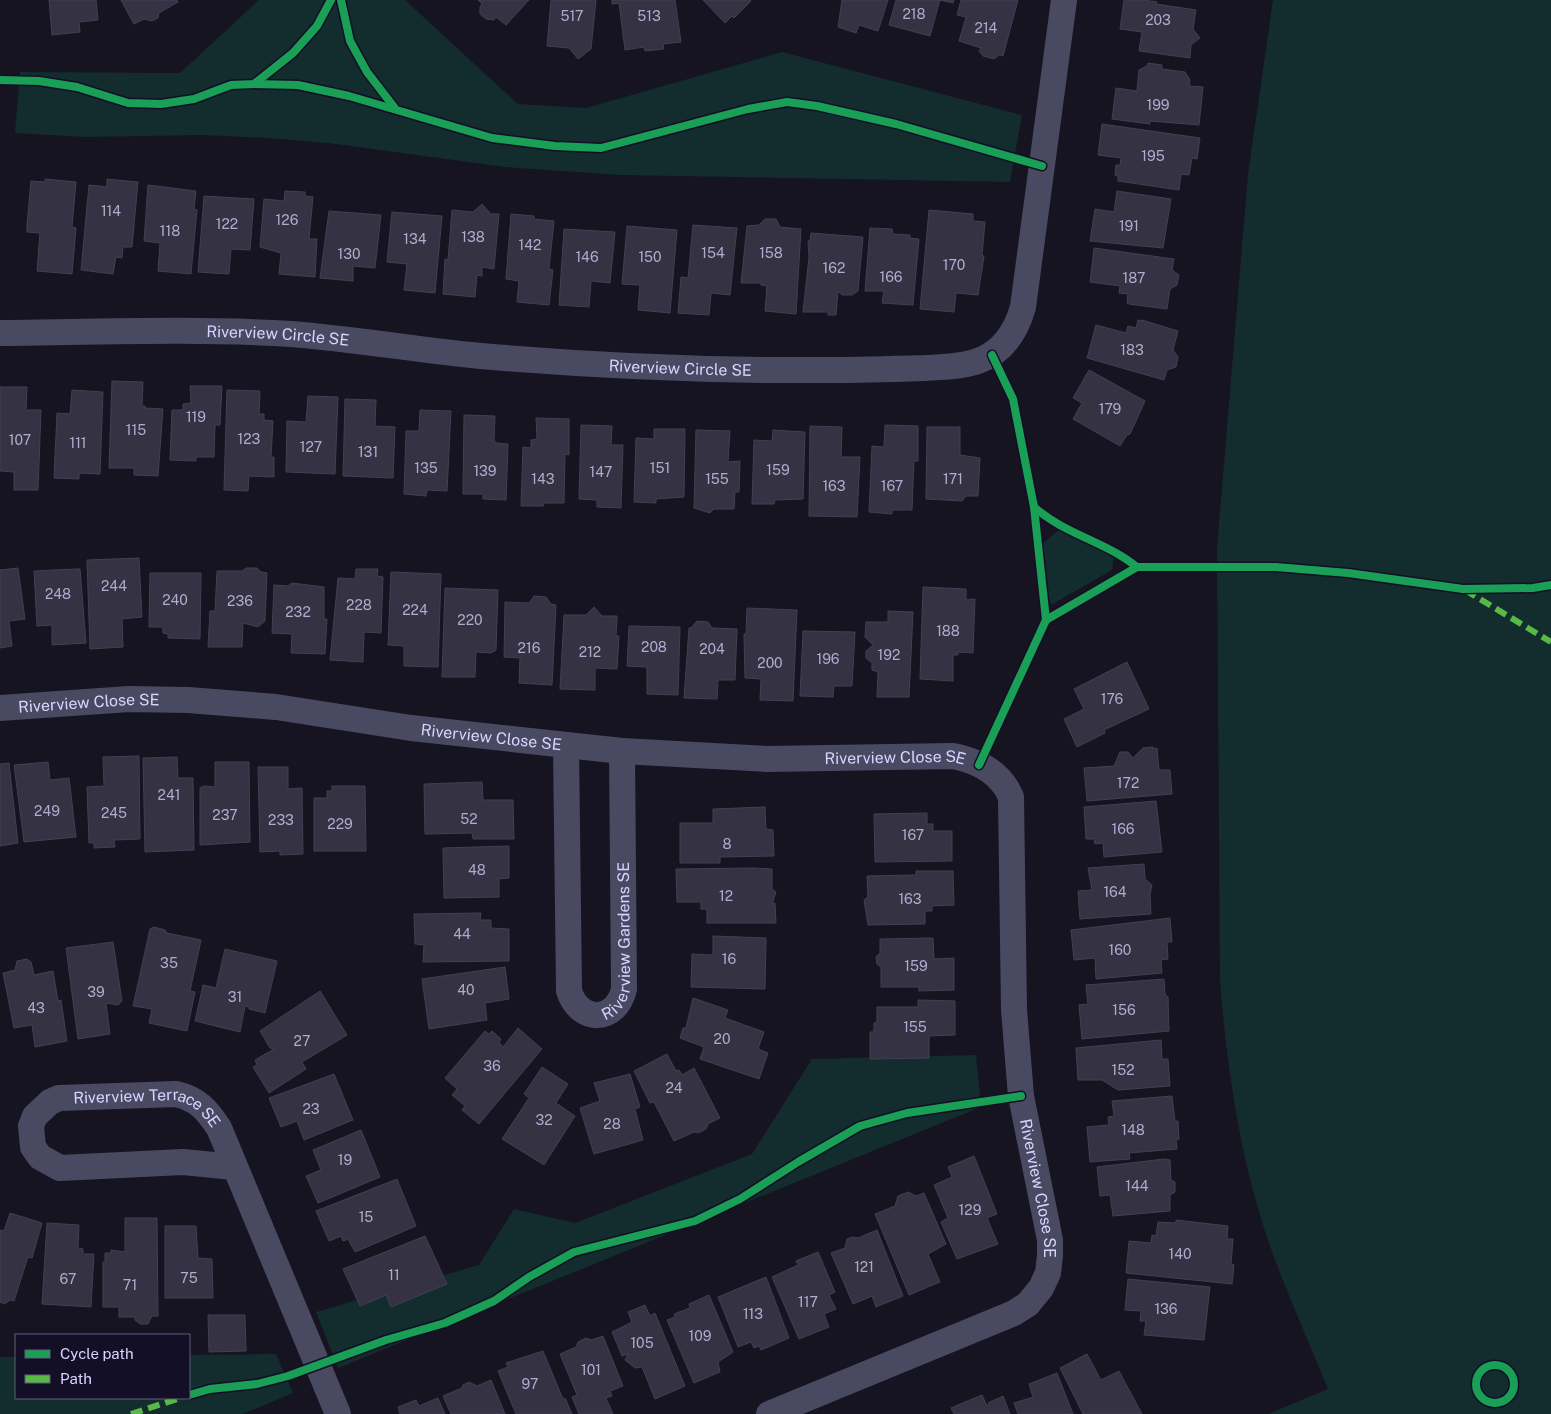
<svg xmlns="http://www.w3.org/2000/svg" width="1551" height="1414" font-family="'Public Sans',sans-serif">
<rect width="100%" height="100%" fill="#161421"/>
<g fill="#132c2d">
<path d="M259 0H405L518 104 586 108 782 52 1022 115 1010 182 620 175 505 167 329 143 269 138 203 135 85 137 15 133 20 72 180 73Z"/>
<path d="M1273 0H1551V1414H1268L1328 1389C1303 1328 1275 1268 1257 1205 1236 1131 1226 1056 1220 980L1217 548 1248 174Z"/>
<path d="M1059 530 1114 556 1112 570 1053 604 1041 600 1038 547Z"/>
<path d="M976 1055 981 1107 338 1368 316 1312 479 1265 514 1209 575 1223 752 1154 812 1059Z"/>
<path d="M276 1354 293 1393 243 1414H0V1357H16V1398H189V1355Z"/>
</g>
<g fill="#343243" stroke="#433f54">
<path d="M49 0H96L98 20 79 22 80 32 52 35Z"/>
<path d="M121 0H177L178 2 159 13 158 18 152 21 144 19 134 24Z"/>
<path d="M478 0H529L506 25 496 17 494 20 486 19 480 14V7L482 4Z"/>
<path d="M551 0H596L591 49 578 59 569 48 547 46Z"/>
<path d="M612 0H675L681 42 663 44 664 49 645 51 644 47 625 50 619 3 612 4Z"/>
<path d="M703 0H750L751 1 734 18 732 16 725 23Z"/>
<path d="M842 0H888L878 31 859 25 856 33 838 27Z"/>
<path d="M896 0H954L953 3 940 0 930 36 889 25Z"/>
<path d="M961 0H1018L1003 56 999 55 994 59 983 56 979 51 981 48 959 41 966 17 957 15Z"/>
<path d="M1124 0H1143L1157 2 1156 4 1196 10 1193 29 1200 38 1191 45 1190 58 1139 51 1142 32 1120 29Z"/>
<path d="M1148 63 1162 65V69L1185 72 1190 80 1189 86 1203 87 1199 125 1150 121V124L1112 119 1116 88 1137 91 1139 70 1147 66Z"/>
<path d="M1102 124 1200 138 1197 159 1192 158 1189 175 1181 174 1179 190 1118 181V176L1115 175 1116 165H1120L1121 158 1098 155Z"/>
<path d="M45 179 76 182 72 227 76 228 72 274 37 271 40 233 27 232V225L31 181 45 182Z"/>
<path d="M107 179 138 182 132 247H123L122 258 116 257 113 274 81 270 89 185 107 187Z"/>
<path d="M148 185 196 191 194 209 197 210 191 274 158 271 160 243 144 241Z"/>
<path d="M285 191 305 192V196L313 197 309 239H317L315 277 279 274 281 253 260 247 264 199 284 201Z"/>
<path d="M1117 191 1171 199 1163 248 1090 241 1095 209 1114 212Z"/>
<path d="M204 196 254 199 250 250 231 249 229 274 198 272Z"/>
<path d="M482 204 491 214H499L494 269 482 267V276L477 275 475 297 443 294 445 259 448 260 452 210 473 212Z"/>
<path d="M929 210 973 214V221L985 222 982 255 984 256 978 295 956 293 954 312 920 309Z"/>
<path d="M329 211 381 215 375 268 353 266V281L320 278Z"/>
<path d="M392 212 442 216 435 293 404 290 407 264 387 262Z"/>
<path d="M511 214 534 216V219L554 221 549 269 553 270 549 305 517 302 519 281 506 279Z"/>
<path d="M765 219H776L780 227 801 229 796 314 765 311 767 286 761 285V283H741L747 226 759 225Z"/>
<path d="M693 225 737 228 730 295 711 293 709 315 678 313 681 277 688 278Z"/>
<path d="M627 226 677 230 670 313 638 310 640 285 622 284Z"/>
<path d="M870 228 892 229 893 234 910 235V238L919 239 913 305 882 303 884 291H865Z"/>
<path d="M564 229 615 232 610 283 591 281 589 307 559 305Z"/>
<path d="M811 233 863 237 858 291 852 295H842L838 291 836 315H828V312H803L809 257 808 241H810Z"/>
<path d="M1094 248 1174 259 1172 270 1179 275 1177 285 1170 289 1167 309 1129 304 1127 303 1128 294 1119 293 1120 286 1090 282Z"/>
<path d="M1138 320 1142 321V320L1178 331 1173 350 1178 357 1176 367 1167 370 1164 380 1087 358 1096 325 1126 333 1128 326 1136 328Z"/>
<path d="M1089 370 1145 401 1130 434 1127 435 1120 446 1073 419 1082 403 1073 398Z"/>
<path d="M112 381 143 382 142 406H145V408L163 409 158 476 134 475V468H109Z"/>
<path d="M190 386H222L220 425H215L214 457H196V461L170 460 172 410H183V404L191 403Z"/>
<path d="M0 387H27L26 410H41L38 490H14V472L0 471Z"/>
<path d="M72 390 103 392 100 474 79 473V479L54 478 57 413 70 414Z"/>
<path d="M227 390 260 391 259 414H264V420L273 421 271 457H274V477L249 476 248 491 224 490Z"/>
<path d="M308 396 338 397 335 474 286 472 287 421 306 422Z"/>
<path d="M345 399 376 400 375 426 395 427 393 478 343 476Z"/>
<path d="M420 410 451 411 447 491 427 490 426 496 404 494 406 431H419Z"/>
<path d="M464 415 495 416 494 440 496 443 508 444 506 500 483 499V494H463Z"/>
<path d="M536 418 569 419V455L565 454 564 503H544L543 506H521L523 447 531 448V440L537 439Z"/>
<path d="M581 425 612 426 611 445H623L621 508 597 507V500L579 499Z"/>
<path d="M885 425 918 426V461H914L912 510H892V514L869 512 872 446 884 447Z"/>
<path d="M810 426 842 427 841 457H860L857 517 809 516Z"/>
<path d="M927 427H960V455L980 458 978 496H966L962 501 926 499Z"/>
<path d="M654 429H685L684 497 656 499V503L634 502 636 438 654 439Z"/>
<path d="M696 430 730 431 728 462 740 461 739 492H735L734 509H714L710 513 694 508Z"/>
<path d="M773 430 805 432 803 499 775 500 774 504H752L754 440 772 441Z"/>
<path d="M139 558 142 617 122 619 123 647 90 649 87 560Z"/>
<path d="M18 568 25 619 9 621 12 646 0 648V570Z"/>
<path d="M246 568H257L261 572 267 573 265 621 258 627 243 623 242 647H208L210 611H215L217 571H242Z"/>
<path d="M76 569H80L86 643 52 645V625L37 626 34 571Z"/>
<path d="M356 569H378L377 576 383 577 381 633 364 632 363 662 330 660 338 578 355 579Z"/>
<path d="M391 572 441 574 438 667 404 666V646L388 645Z"/>
<path d="M150 573H201L200 639 168 638V634L163 633V627H149Z"/>
<path d="M292 583 324 587V619H327L325 654 291 653 292 634 272 633 274 585 288 586Z"/>
<path d="M923 587 966 589V600L975 599 973 653 958 652V655H953V681L920 679Z"/>
<path d="M445 588 498 590 496 650 491 653 476 652 475 677H442Z"/>
<path d="M534 596 546 597 551 604 556 605 552 685 519 683 520 658 504 657 505 602 529 603Z"/>
<path d="M594 607 602 616H617L616 636H619L617 669 595 668V690L560 689 564 615H586Z"/>
<path d="M747 608 797 610 793 701 760 700 761 679 745 678 744 634H746Z"/>
<path d="M888 611 913 612 909 697H877L878 672 872 670V663L866 658V651L873 645 865 637 866 622H888Z"/>
<path d="M697 621 708 622 712 628 737 629 735 680H718L717 699 684 698 689 628H691Z"/>
<path d="M629 626 680 627 678 695 647 694V667L627 666Z"/>
<path d="M803 631 855 632 852 686H834L833 697 800 696Z"/>
<path d="M1127 662 1149 709 1104 730 1105 733 1077 747 1064 719 1084 709 1074 689Z"/>
<path d="M1153 747V749L1157 748 1159 770H1170L1172 794 1087 801 1084 768 1114 766 1120 752H1128L1133 758 1143 748Z"/>
<path d="M139 756 140 839 114 840 115 847 94 848V843H89L87 787 104 786 103 757Z"/>
<path d="M177 757 178 778H193L194 850 145 852 143 758Z"/>
<path d="M48 762 50 780 69 778 76 837 24 842 14 765Z"/>
<path d="M215 762H249L250 842 200 845V788L204 786 215 787Z"/>
<path d="M9 763 18 843 0 846V764Z"/>
<path d="M258 767H288V789L302 788 303 854 280 855V851L260 852Z"/>
<path d="M482 782 483 800H513L514 839H473L472 833 425 834 424 784Z"/>
<path d="M332 786H365L366 851H314V798H327V791H332Z"/>
<path d="M1156 801 1162 852 1104 857 1103 843 1095 844 1094 839H1086L1084 807Z"/>
<path d="M765 807 766 829 773 830 774 856 720 857V863H680V823H713V809Z"/>
<path d="M927 813V824H933V831H952V861L875 862 874 814Z"/>
<path d="M509 846V878L497 879 499 880V897L444 898 443 848Z"/>
<path d="M1144 864 1145 879 1152 885 1150 894 1151 914 1080 919 1078 891 1092 890 1088 868Z"/>
<path d="M753 868 772 869V889L776 892 772 904 775 903 776 923H707V909H701V902H677L676 869Z"/>
<path d="M916 871H953L954 905 932 906V911H925V924L868 925 864 900 868 897 867 876 916 875Z"/>
<path d="M481 913 480 920H491V928L509 929V961L423 962 424 945 415 944 414 914Z"/>
<path d="M1170 918 1172 942H1167L1168 959 1161 960 1162 973 1096 979 1095 958 1074 960 1071 930Z"/>
<path d="M154 927 165 930 167 933 201 940 190 991 195 992 187 1031 149 1023 152 1009 133 1006 150 929Z"/>
<path d="M713 936 766 938 765 989 691 987 692 954 713 955Z"/>
<path d="M933 938 934 959 954 958V990L919 991V987H881V967L877 964 876 957 880 953V939Z"/>
<path d="M113 942 122 1001 118 1005 106 1003 110 1034 78 1039 66 948Z"/>
<path d="M225 949 277 961 265 1013 249 1009V1007L245 1006 240 1032 195 1021 203 985 216 988Z"/>
<path d="M27 959 31 962 34 975 53 971 58 1001 61 1000 67 1041 35 1047 32 1025 14 1028 3 973 15 970 17 961Z"/>
<path d="M505 967 509 999 485 1003 487 1020 429 1029 422 979Z"/>
<path d="M1164 979 1165 994 1168 997 1169 1031 1082 1039 1079 1005 1088 1004 1086 985Z"/>
<path d="M320 991 347 1035 302 1062 306 1069 269 1093 253 1067 257 1065 255 1060 274 1049 270 1048 260 1031Z"/>
<path d="M693 998 728 1010 725 1018 764 1032 758 1049 768 1053 759 1079 700 1059 704 1047 680 1038 683 1028H686Z"/>
<path d="M918 1000 955 1001V1035L929 1036V1058L870 1059V1032H874V1023L877 1022V1007H918Z"/>
<path d="M518 1028 542 1049 479 1124 462 1110 465 1106 452 1095 457 1089 445 1078 485 1031 489 1034 492 1031 501 1039 499 1042 503 1047Z"/>
<path d="M1161 1040 1162 1059H1168L1170 1086 1118 1090 1102 1080H1078L1076 1048Z"/>
<path d="M667 1054 676 1071 679 1070 682 1075 694 1068 720 1118 708 1124 706 1129 698 1133 694 1132 674 1141 654 1102 650 1103 634 1071Z"/>
<path d="M542 1067 568 1084 556 1103 575 1116 544 1165 502 1139 529 1098 524 1094Z"/>
<path d="M334 1074 353 1120 304 1140 297 1121 281 1127 269 1098Z"/>
<path d="M630 1074 640 1107 635 1109 643 1140 594 1154 580 1108 600 1101 594 1083Z"/>
<path d="M1172 1096 1175 1121H1178L1179 1139 1176 1140 1177 1149 1129 1153 1130 1159 1090 1162 1087 1127 1109 1125 1108 1117 1114 1116 1112 1101Z"/>
<path d="M361 1130 380 1177 318 1203 306 1176 321 1170 313 1150Z"/>
<path d="M974 1156 997 1214 987 1218 998 1244 957 1259 941 1222 948 1218 934 1185 952 1177 948 1167Z"/>
<path d="M1164 1159 1170 1160 1171 1180 1175 1182V1192L1170 1195V1211L1113 1216 1110 1195 1100 1196 1097 1167Z"/>
<path d="M397 1179 416 1226 355 1252 348 1239 343 1241 341 1236 329 1241 316 1211Z"/>
<path d="M908 1192 916 1196 924 1193 946 1244 928 1254 940 1282 909 1295 875 1214 895 1206 898 1196Z"/>
<path d="M10 1213 42 1223 32 1258 28 1257 14 1301 10 1300 5 1304 0 1302V1230L4 1231Z"/>
<path d="M125 1218H157L158 1316H152L148 1324H140L135 1320V1317H119V1307H103V1262H105V1253H111V1250L125 1252Z"/>
<path d="M1176 1220 1228 1226 1227 1239H1233L1231 1264 1234 1265 1232 1284 1126 1273 1129 1241 1151 1243 1152 1235 1156 1236 1158 1222 1176 1223Z"/>
<path d="M47 1223 79 1225 78 1248 83 1249V1254H94L91 1307 42 1304Z"/>
<path d="M165 1226H196L198 1258 212 1259 213 1298H165Z"/>
<path d="M877 1230 903 1296 876 1307 872 1296 853 1304 831 1253 845 1248 847 1239 853 1237 858 1238Z"/>
<path d="M425 1236 447 1284 391 1307 386 1295 360 1306 343 1269Z"/>
<path d="M818 1252 835 1292 829 1295 836 1309 824 1314 829 1327 799 1339 772 1277 798 1265 796 1261Z"/>
<path d="M766 1277 789 1338 761 1350 759 1346 754 1348 751 1342 738 1347 718 1297Z"/>
<path d="M1128 1279 1210 1287 1204 1340 1144 1335 1146 1321H1140L1141 1311 1125 1310Z"/>
<path d="M709 1295 733 1352 718 1362 720 1372 694 1383 667 1320 675 1317 674 1314 690 1308 689 1304Z"/>
<path d="M645 1305 650 1316 655 1313 685 1386 655 1399 642 1367 635 1368 625 1360 628 1354 622 1356 612 1332 632 1322 628 1312Z"/>
<path d="M208 1315H245L246 1351 209 1352Z"/>
<path d="M603 1336 623 1386 610 1391 612 1396 606 1398 613 1414H579L572 1397 577 1395 560 1354 576 1347 578 1342 586 1338 591 1340Z"/>
<path d="M543 1351 563 1399 565 1398 572 1414H516L498 1371 508 1367 506 1363Z"/>
<path d="M1087 1354 1101 1380 1119 1371 1142 1414H1083L1060 1368Z"/>
<path d="M1057 1373 1073 1414H1018L1014 1403 1033 1397 1029 1384Z"/>
<path d="M491 1380 505 1414H451L443 1396 462 1388 463 1385 469 1382 477 1386Z"/>
<path d="M982 1395 987 1406 989 1405 988 1403 1003 1396 1010 1414H954L951 1408Z"/>
<path d="M438 1398 445 1414H400L398 1407 416 1400 419 1406Z"/>
</g>
<g fill="none" stroke-linecap="round" stroke-linejoin="round">
<g stroke="#4a4962" stroke-width="26">
<path id="s1" d="M0 333C97 332 195 328 291 334 355 339 418 350 481 356 598 366 712 371 830 370 862 370 894 369 925 368 943 367 961 367 978 361 1003 352 1016 332 1023 307L1064 0"/>
<path id="s2" d="M0 708 129 699 188 700 276 707 411 728 622 751 767 759 953 756C978 761 1001 773 1011 797L1014 1010 1021 1096 1050 1240V1255L1048 1273 1041 1288 1028 1304 1014 1313 769 1414"/>
<path id="s3" d="M566 747 569 991C580 1024 616 1023 624 989L622 751"/>
<path id="s4" d="M234 1167 183 1162 60 1168 40 1157 33 1147 31 1126 35 1116 50 1102 59 1098 176 1094C198 1099 207 1110 219 1128L338 1414"/>
</g>
<g stroke="#58b947" stroke-width="6" stroke-dasharray="12 6" stroke-linecap="butt">
<path d="M1465 590 1551 642"/>
<path d="M131 1414 180 1398"/>
</g>
<g stroke="#130f26" stroke-width="11">
<g id="cycleway">
<path d="M341 0 350 41 367 72 394 107"/>
<path d="M0 80 39 81 77 87 128 103 161 104 194 99 231 85 254 84 293 53 317 26 331 0"/>
<path d="M254 84 298 85 349 96 492 138 555 146 601 148 748 109 787 102 817 106 896 124 1042 166"/>
<path d="M1034 507C1066 535 1105 541 1137 567"/>
<path d="M1046 620 1137 567H1276L1348 573 1463 589 1533 588 1551 585"/>
<path d="M979 765 1046 620 1034 507 1013 399 992 355"/>
<circle cx="1495" cy="1384" r="19"/>
<path d="M189 1395 210 1389 257 1384 288 1376 386 1340 445 1323 494 1301 529 1277 574 1252 695 1221 740 1199 798 1162 860 1126 907 1113 1021 1096"/>
</g>
</g>
<use href="#cycleway" stroke="#1a9f57" stroke-width="8"/>
</g>
<g text-anchor="middle" stroke-width="4" stroke-linejoin="round" paint-order="stroke">
<g font-size="14" fill="#b0acd0">
<text x="914" y="19">218</text>
<text x="572" y="21">517</text>
<text x="649" y="21">513</text>
<text x="1158" y="25">203</text>
<text x="986" y="33">214</text>
<text x="1158" y="110">199</text>
<text x="1153" y="161">195</text>
<text x="111" y="216">114</text>
<text x="287" y="225">126</text>
<text x="227" y="229">122</text>
<text x="1129" y="231">191</text>
<text x="170" y="236">118</text>
<text x="473" y="242">138</text>
<text x="415" y="244">134</text>
<text x="530" y="250">142</text>
<text x="713" y="258">154</text>
<text x="771" y="258">158</text>
<text x="349" y="259">130</text>
<text x="587" y="262">146</text>
<text x="650" y="262">150</text>
<text x="954" y="270">170</text>
<text x="834" y="273">162</text>
<text x="891" y="282">166</text>
<text x="1134" y="283">187</text>
<text x="1132" y="355">183</text>
<text x="1110" y="414">179</text>
<text x="196" y="422">119</text>
<text x="136" y="435">115</text>
<text x="249" y="444">123</text>
<text x="20" y="445">107</text>
<text x="78" y="448">111</text>
<text x="311" y="452">127</text>
<text x="368" y="457">131</text>
<text x="426" y="473">135</text>
<text x="660" y="473">151</text>
<text x="778" y="475">159</text>
<text x="485" y="476">139</text>
<text x="601" y="477">147</text>
<text x="543" y="484">143</text>
<text x="717" y="484">155</text>
<text x="953" y="484">171</text>
<text x="834" y="491">163</text>
<text x="892" y="491">167</text>
<text x="114" y="591">244</text>
<text x="58" y="599">248</text>
<text x="175" y="605">240</text>
<text x="240" y="606">236</text>
<text x="359" y="610">228</text>
<text x="415" y="615">224</text>
<text x="298" y="617">232</text>
<text x="470" y="625">220</text>
<text x="948" y="636">188</text>
<text x="654" y="652">208</text>
<text x="529" y="653">216</text>
<text x="712" y="654">204</text>
<text x="590" y="657">212</text>
<text x="889" y="660">192</text>
<text x="828" y="664">196</text>
<text x="770" y="668">200</text>
<text x="1112" y="704">176</text>
<text x="1128" y="788">172</text>
<text x="169" y="800">241</text>
<text x="47" y="816">249</text>
<text x="114" y="818">245</text>
<text x="225" y="820">237</text>
<text x="469" y="824">52</text>
<text x="281" y="825">233</text>
<text x="340" y="829">229</text>
<text x="1123" y="834">166</text>
<text x="913" y="840">167</text>
<text x="727" y="849">8</text>
<text x="477" y="875">48</text>
<text x="1115" y="897">164</text>
<text x="726" y="901">12</text>
<text x="910" y="904">163</text>
<text x="462" y="939">44</text>
<text x="1120" y="955">160</text>
<text x="729" y="964">16</text>
<text x="169" y="968">35</text>
<text x="916" y="971">159</text>
<text x="466" y="995">40</text>
<text x="96" y="997">39</text>
<text x="235" y="1002">31</text>
<text x="36" y="1013">43</text>
<text x="1124" y="1015">156</text>
<text x="915" y="1032">155</text>
<text x="722" y="1044">20</text>
<text x="302" y="1046">27</text>
<text x="492" y="1071">36</text>
<text x="1123" y="1075">152</text>
<text x="674" y="1093">24</text>
<text x="311" y="1114">23</text>
<text x="544" y="1125">32</text>
<text x="612" y="1129">28</text>
<text x="1133" y="1135">148</text>
<text x="345" y="1165">19</text>
<text x="1137" y="1191">144</text>
<text x="970" y="1215">129</text>
<text x="366" y="1222">15</text>
<text x="1180" y="1259">140</text>
<text x="864" y="1272">121</text>
<text x="394" y="1280">11</text>
<text x="189" y="1283">75</text>
<text x="68" y="1284">67</text>
<text x="130" y="1290">71</text>
<text x="808" y="1307">117</text>
<text x="1166" y="1314">136</text>
<text x="753" y="1319">113</text>
<text x="700" y="1341">109</text>
<text x="642" y="1348">105</text>
<text x="591" y="1375">101</text>
<text x="530" y="1389">97</text>
</g>
<g font-size="16" fill="#d9d4ff" stroke="#130f26">
<text dy="6" stroke="none"><textPath href="#s1" startOffset="278">Riverview Circle SE</textPath></text>
<text dy="6" stroke="none"><textPath href="#s1" startOffset="682">Riverview Circle SE</textPath></text>
<text dy="6" stroke="none"><textPath href="#s2" startOffset="89">Riverview Close SE</textPath></text>
<text dy="6" stroke="none"><textPath href="#s2" startOffset="494">Riverview Close SE</textPath></text>
<text dy="6" stroke="none"><textPath href="#s2" startOffset="899">Riverview Close SE</textPath></text>
<text dy="6" stroke="none"><textPath href="#s3" startOffset="370">Riverview Gardens SE</textPath></text>
<text dy="6" stroke="none"><textPath href="#s4" startOffset="364">Riverview Terrace SE</textPath></text>
<text dy="6" stroke="none"><textPath href="#s2" startOffset="1424">Riverview Close SE</textPath></text>
</g>
</g>
<rect x="15" y="1334" width="175" height="65" fill="#130f26" stroke="#625e7d"/>
<rect x="25" y="1350" width="25" height="8" fill="#1a9f57" stroke="#625e7d"/>
<text x="60" y="1359" font-size="15" fill="#d9d4ff">Cycle path</text>
<rect x="25" y="1375" width="25" height="8" fill="#58b947" stroke="#625e7d"/>
<text x="60" y="1384" font-size="15" fill="#d9d4ff">Path</text>
</svg>
